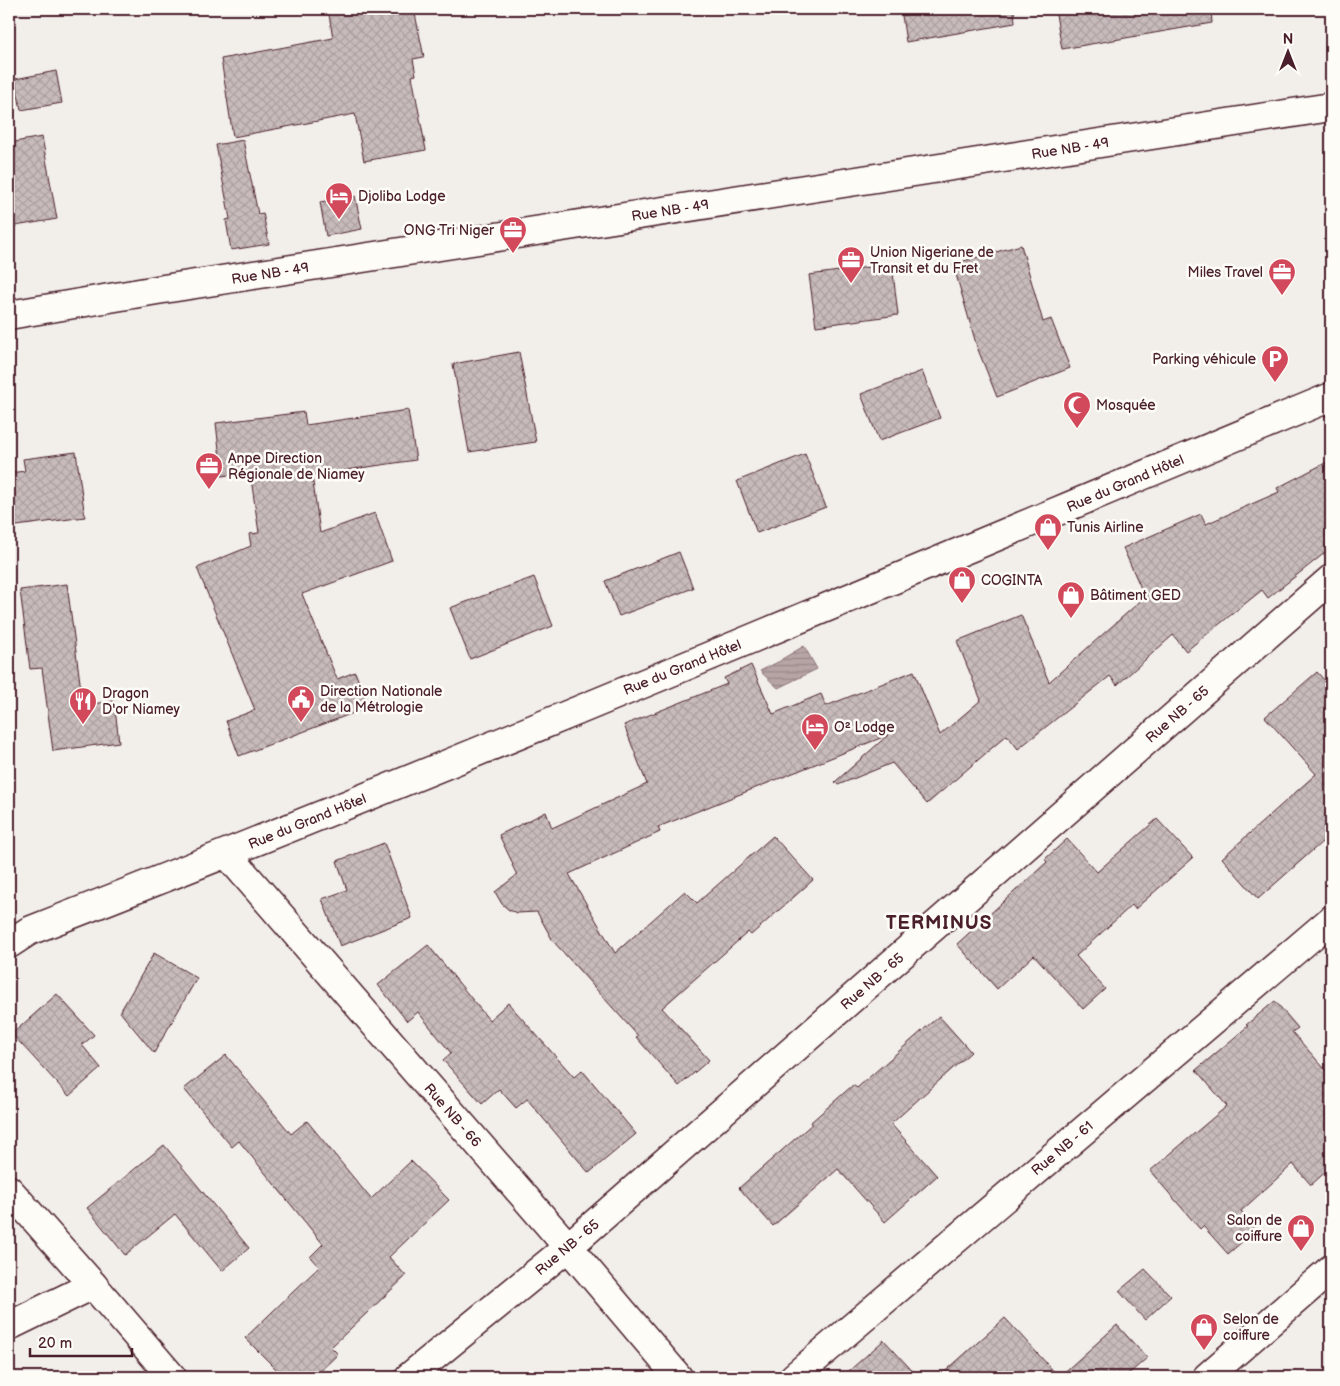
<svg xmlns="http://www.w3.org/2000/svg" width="1340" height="1386" font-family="'Balsamiq Sans',sans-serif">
<defs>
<pattern id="water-rules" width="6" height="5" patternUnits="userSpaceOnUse" patternTransform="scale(1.25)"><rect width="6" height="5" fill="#b7a5a6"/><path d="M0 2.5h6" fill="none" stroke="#978687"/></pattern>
<pattern id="building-cross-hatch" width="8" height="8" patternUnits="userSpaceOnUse" patternTransform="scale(1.25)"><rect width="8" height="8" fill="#c8bbbb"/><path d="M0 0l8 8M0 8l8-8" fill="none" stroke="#ada0a1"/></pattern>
</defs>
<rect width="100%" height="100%" fill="#f2efeb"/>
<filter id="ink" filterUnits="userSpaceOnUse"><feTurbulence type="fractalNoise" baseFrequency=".02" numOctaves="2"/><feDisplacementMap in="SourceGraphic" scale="10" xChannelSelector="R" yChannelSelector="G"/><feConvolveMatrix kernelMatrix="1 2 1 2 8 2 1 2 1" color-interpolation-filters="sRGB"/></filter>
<g filter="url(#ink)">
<path fill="url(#water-rules)" stroke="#8b6f75" d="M804 646 817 669 778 688 760 671 782 660V659Z"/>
<g fill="url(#building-cross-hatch)" stroke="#4a1f2b">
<path d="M328 9H414L424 57 413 59 416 75 412 76 426 150 364 161 355 114 233 137 221 59 333 38Z"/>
<path d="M901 9H1014L1015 23 906 42Z"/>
<path d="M1055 9H1211L1212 23 1062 49Z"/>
<path d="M56 71 62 103 21 110 15 79Z"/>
<path d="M42 137 57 219 9 227V143Z"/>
<path d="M243 140 258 214 263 213 269 244 231 250 226 220 230 219 216 145Z"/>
<path d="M355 196 362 229 326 236 320 202Z"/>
<path d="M1021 245 1043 322 1051 319 1070 368 997 397 977 347 953 264Z"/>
<path d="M892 264 898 315 816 326 809 275Z"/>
<path d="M519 352 536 442 469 452 453 364Z"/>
<path d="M922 371 940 418 879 441 861 394Z"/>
<path d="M408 410 416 460 312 475 320 533 375 513 392 561 302 594 337 679 355 672 369 707 239 756 226 721 255 710 197 568 251 546 249 534 259 533 250 472 222 476 216 423 304 412 306 425Z"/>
<path d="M76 452 85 517 9 527V473L25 471 23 459Z"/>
<path d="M805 454 826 507 757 533 737 481Z"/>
<path d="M1331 460V548L1268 598 1262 590 1186 651 1173 635 1117 685 1110 676 1018 749 1007 735 927 804 892 763 838 785 835 782 888 735 658 827 660 832 569 874 615 953 685 891 697 903 773 836 813 880 751 935 748 932 662 1008 709 1060 679 1086 636 1037 638 1036 553 941 537 912 517 913 509 910 502 904 495 892 517 875 512 865 513 864 499 835 546 812 552 828 647 784 624 725 727 684 724 678 751 665 773 714 821 694 826 706 914 671 940 735 981 700 957 641 1021 615 1049 682 1145 597 1123 548 1201 514 1206 524 1279 492 1277 488Z"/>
<path d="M679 552 693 588 619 616 605 581Z"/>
<path d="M534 577 553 626 470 659 450 608Z"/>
<path d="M67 584 83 705 114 701 119 742 53 751 42 668 30 669 20 590Z"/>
<path d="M1317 672 1331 688V834L1258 899 1222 858 1316 774 1265 717Z"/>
<path d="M1157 819 1193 858 1135 909 1132 905 1076 956 1105 989 1083 1009 1034 955 997 989 957 944 1047 862 1045 859 1067 839 1097 872Z"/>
<path d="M384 843 412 918 340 946 322 899 347 890 337 861Z"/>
<path d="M428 945 489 1020 508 1003 574 1077 582 1070 636 1134 589 1173 527 1099 516 1108 499 1089 482 1104 443 1060 451 1053 418 1012 407 1021 378 985Z"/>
<path d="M154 953 197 978 154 1053 120 1012Z"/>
<path d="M57 994 94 1035 82 1045 101 1068 69 1096 12 1034Z"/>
<path d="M1275 1001 1298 1028 1292 1032 1331 1076V1167L1311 1185 1293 1164 1241 1211 1257 1229 1228 1254 1203 1226 1200 1229 1150 1171 1227 1106 1196 1070 1248 1026 1246 1025Z"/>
<path d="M939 1016 971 1052 891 1124 937 1176 885 1222 838 1169 773 1226 739 1188 812 1124 811 1122 853 1085 857 1088Z"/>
<path d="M226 1055 291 1134 307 1121 371 1199 411 1161 449 1200 389 1257 406 1276 331 1347 338 1354 314 1377H284L245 1338 319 1267 310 1257 323 1244 239 1141 232 1147 184 1089Z"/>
<path d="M164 1145 249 1248 222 1271 175 1214 125 1255 87 1208Z"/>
<path d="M1145 1269 1171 1296 1145 1320 1119 1291Z"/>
<path d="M1005 1318 1059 1377 1117 1325 1147 1358 1125 1377H939Z"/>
<path d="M884 1340 918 1377H842Z"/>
</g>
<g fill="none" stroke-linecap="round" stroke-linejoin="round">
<g stroke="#4a1f2b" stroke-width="31">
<g id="street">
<path d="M9 315 157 290 1331 107"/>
<path d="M227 854 568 1247 678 1377"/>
<path d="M9 944 29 931C466 761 898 577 1331 397"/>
<path d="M9 1326 93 1285"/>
<path d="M409 1377 568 1247 1331 579"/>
<path d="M794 1377 1331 920"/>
</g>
</g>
<g stroke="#4a1f2b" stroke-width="31">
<g id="secondary">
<path d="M9 1190 93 1285 172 1377"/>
<path d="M1207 1377 1331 1269"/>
</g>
</g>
<use href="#street" stroke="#fdfcf7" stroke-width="28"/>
<use href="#secondary" stroke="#fdfcf7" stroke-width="28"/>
</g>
</g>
<defs>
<g id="hotel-pin" transform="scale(1.4375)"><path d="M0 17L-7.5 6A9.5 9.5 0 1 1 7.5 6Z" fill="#d1495b" stroke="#fdfcf7"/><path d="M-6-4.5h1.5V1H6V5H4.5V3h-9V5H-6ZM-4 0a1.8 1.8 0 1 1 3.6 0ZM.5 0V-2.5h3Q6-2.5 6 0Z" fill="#fff"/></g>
<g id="office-pin" transform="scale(1.4375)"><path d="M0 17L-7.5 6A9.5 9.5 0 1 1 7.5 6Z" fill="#d1495b" stroke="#fdfcf7"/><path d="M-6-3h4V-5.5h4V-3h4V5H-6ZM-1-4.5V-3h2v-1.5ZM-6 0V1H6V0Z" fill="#fff"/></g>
<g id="parking-pin" transform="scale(1.4375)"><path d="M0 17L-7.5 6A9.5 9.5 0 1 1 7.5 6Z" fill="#d1495b" stroke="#fdfcf7"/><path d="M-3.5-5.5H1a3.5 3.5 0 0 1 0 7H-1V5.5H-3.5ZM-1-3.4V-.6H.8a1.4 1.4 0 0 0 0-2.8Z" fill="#fff"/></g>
<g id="mosque-pin" transform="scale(1.4375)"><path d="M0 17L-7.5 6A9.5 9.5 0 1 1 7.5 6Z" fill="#d1495b" stroke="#fdfcf7"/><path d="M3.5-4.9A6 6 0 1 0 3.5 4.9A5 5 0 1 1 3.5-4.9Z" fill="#fff"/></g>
<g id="shop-pin" transform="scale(1.4375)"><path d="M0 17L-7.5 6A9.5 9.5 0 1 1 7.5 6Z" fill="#d1495b" stroke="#fdfcf7"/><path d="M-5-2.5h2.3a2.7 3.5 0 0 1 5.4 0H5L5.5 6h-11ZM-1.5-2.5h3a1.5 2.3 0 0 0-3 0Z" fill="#fff"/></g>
<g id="civic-pin" transform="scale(1.4375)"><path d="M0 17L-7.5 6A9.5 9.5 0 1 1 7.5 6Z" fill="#d1495b" stroke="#fdfcf7"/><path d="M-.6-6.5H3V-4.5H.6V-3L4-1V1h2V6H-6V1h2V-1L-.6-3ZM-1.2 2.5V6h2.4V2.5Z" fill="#fff"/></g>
<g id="restaurant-pin" transform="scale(1.4375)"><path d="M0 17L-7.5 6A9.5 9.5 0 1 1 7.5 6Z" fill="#d1495b" stroke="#fdfcf7"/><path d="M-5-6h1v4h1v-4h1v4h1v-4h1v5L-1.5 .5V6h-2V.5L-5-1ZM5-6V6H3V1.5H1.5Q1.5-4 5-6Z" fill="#fff"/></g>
</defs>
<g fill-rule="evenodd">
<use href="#hotel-pin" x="339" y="196"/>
<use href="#office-pin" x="513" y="230"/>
<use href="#office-pin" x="851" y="260"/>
<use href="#office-pin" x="1282" y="272"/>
<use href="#parking-pin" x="1275" y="359"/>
<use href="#mosque-pin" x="1077" y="405"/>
<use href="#office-pin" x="209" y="466"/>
<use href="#shop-pin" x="1048" y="527"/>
<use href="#shop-pin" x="962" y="580"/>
<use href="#shop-pin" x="1071" y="595"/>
<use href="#civic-pin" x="301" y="699"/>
<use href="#restaurant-pin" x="83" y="701"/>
<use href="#hotel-pin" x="815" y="727"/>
<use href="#shop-pin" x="1301" y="1228"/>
<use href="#shop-pin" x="1204" y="1327"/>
</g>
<g text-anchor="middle" stroke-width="5" stroke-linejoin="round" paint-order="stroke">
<g font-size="14" fill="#4a1f2b" stroke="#fdfcf7">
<text transform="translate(1070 148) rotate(-9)" y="5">Rue NB - 49</text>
<text transform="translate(670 210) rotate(-9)" y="5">Rue NB - 49</text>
<text transform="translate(270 273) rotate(-9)" y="5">Rue NB - 49</text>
<text transform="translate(1125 483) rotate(-23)" y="5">Rue du Grand Hôtel</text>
<text transform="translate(682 667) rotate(-22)" y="5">Rue du Grand Hôtel</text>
<text transform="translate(1177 714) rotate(-41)" y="5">Rue NB - 65</text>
<text transform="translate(307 821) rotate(-22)" y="5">Rue du Grand Hôtel</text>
<text transform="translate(872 981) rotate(-41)" y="5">Rue NB - 65</text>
<text transform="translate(453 1115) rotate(49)" y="5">Rue NB - 66</text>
<text transform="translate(1062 1148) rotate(-40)" y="5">Rue NB - 61</text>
<text transform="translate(567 1247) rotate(-40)" y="5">Rue NB - 65</text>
</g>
<g font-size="14" fill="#4a1f2b" stroke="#fdfcf7" text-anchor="start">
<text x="358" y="201">Djoliba Lodge</text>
<text x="494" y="235" text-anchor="end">ONG Tri Niger</text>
<text x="870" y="257">Union Nigeriane de<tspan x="870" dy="16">Transit et du Fret</tspan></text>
<text x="1263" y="277" text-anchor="end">Miles Travel</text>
<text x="1256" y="364" text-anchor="end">Parking véhicule</text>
<text x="1096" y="410">Mosquée</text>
<text x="228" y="463">Anpe Direction<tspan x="228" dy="16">Régionale de Niamey</tspan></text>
<text x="1067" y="532">Tunis Airline</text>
<text x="981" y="585">COGINTA</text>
<text x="1090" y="600">Bâtiment GED</text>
<text x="320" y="696">Direction Nationale<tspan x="320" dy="16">de la Métrologie</tspan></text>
<text x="102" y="698">Dragon<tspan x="102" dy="16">D'or Niamey</tspan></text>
<text x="834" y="732">O² Lodge</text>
<text x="1282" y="1225" text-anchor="end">Salon de<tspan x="1282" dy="16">coiffure</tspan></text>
<text x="1223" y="1324">Selon de<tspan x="1223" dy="16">coiffure</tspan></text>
</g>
<g font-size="19" font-weight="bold" letter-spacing="1" fill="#4a1f2b" stroke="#fdfcf7">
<text x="939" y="929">TERMINUS</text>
</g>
</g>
<rect width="1340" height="1386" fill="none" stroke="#fdfcf7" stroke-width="30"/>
<rect x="15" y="15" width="1310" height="1356" fill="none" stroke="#4a1f2b" stroke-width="2" filter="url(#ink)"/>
<g transform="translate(1288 52)" stroke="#fdfcf7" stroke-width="4" paint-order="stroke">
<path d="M0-4L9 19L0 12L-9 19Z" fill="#4a1f2b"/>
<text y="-8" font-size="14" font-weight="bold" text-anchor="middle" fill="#4a1f2b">N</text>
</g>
<path d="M30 1348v8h102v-8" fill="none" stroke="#4a1f2b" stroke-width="2.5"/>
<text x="38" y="1348" font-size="15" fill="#4a1f2b" stroke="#fdfcf7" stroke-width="4" paint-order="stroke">20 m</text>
</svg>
